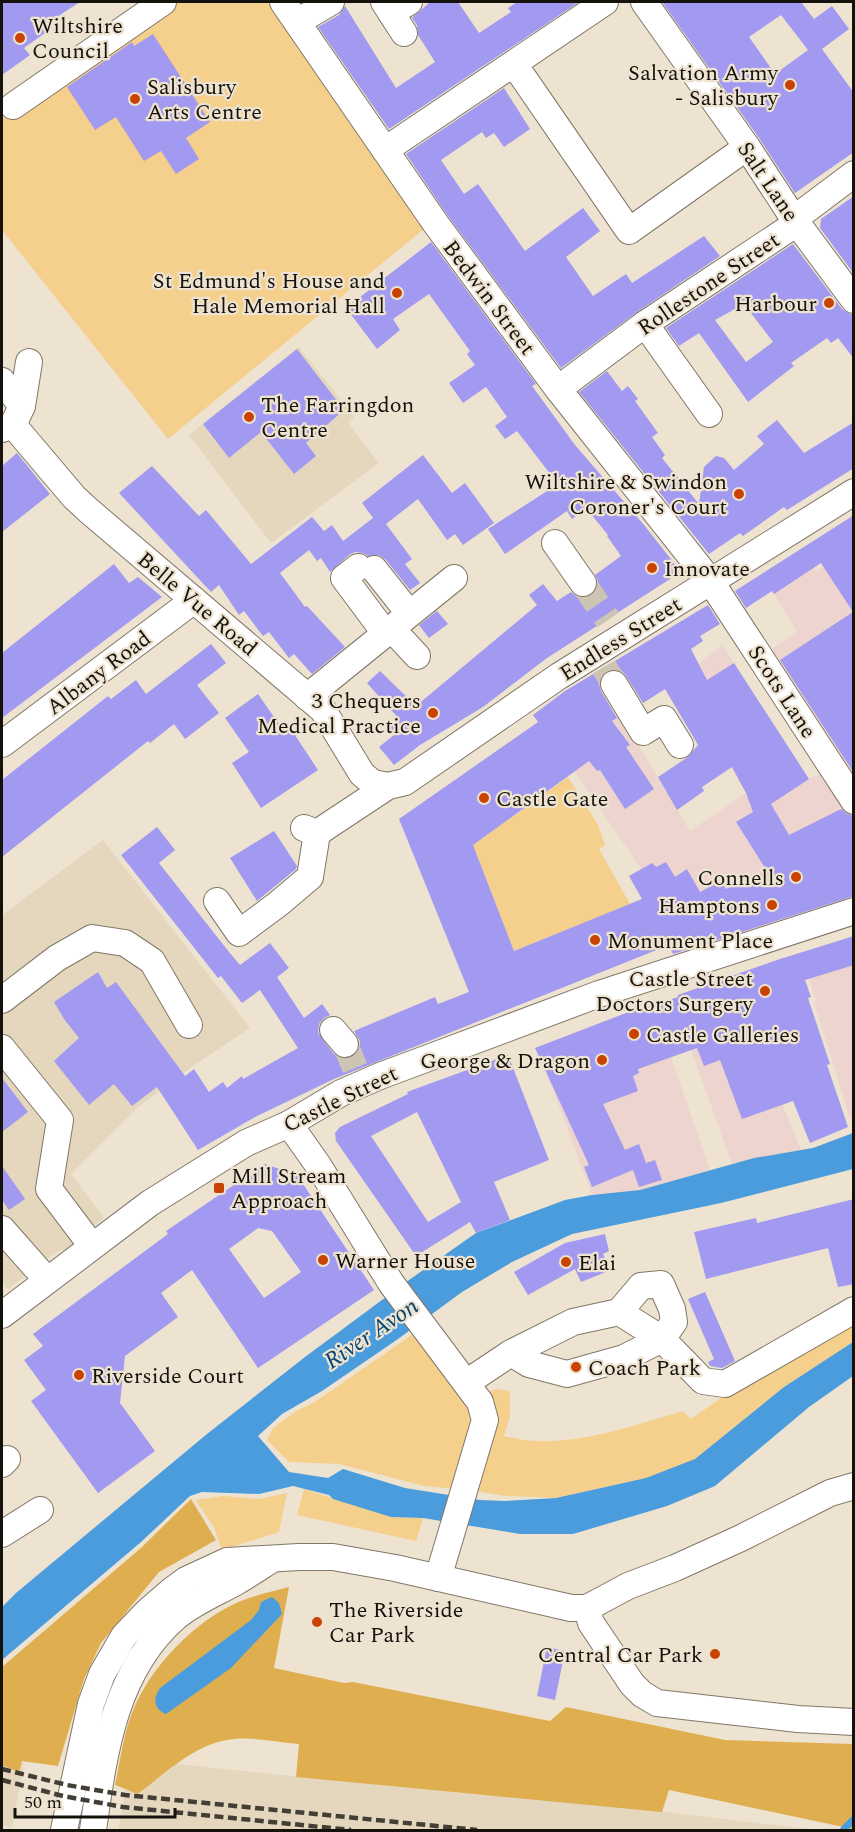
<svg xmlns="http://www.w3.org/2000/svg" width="855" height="1832" font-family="Spectral,serif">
<rect width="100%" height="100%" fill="#eee3d1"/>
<g fill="#eed4ce">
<path d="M853 547V788L769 651 797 631 761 574 802 548 816 571Z"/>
<path d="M722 645 808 778 824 774 853 819V897L675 957 629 876 641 869 563 755 620 714 690 831 746 793 678 675 699 664Z"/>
<path d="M853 936V1129L814 1002 816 1000 799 953Z"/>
<path d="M743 972 771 1050 762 1054 801 1150 755 1158 732 1164 685 1033 684 1013 678 995Z"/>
<path d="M648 1007 671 1057 710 1170 640 1190 592 1195 537 1047 634 1010Z"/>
</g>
<g fill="#e5d7be">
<path d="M299 347 354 417 348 423 379 463 271 543 189 435Z"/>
<path d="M103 840 250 1028 193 1066 138 1107 71 1174 104 1218 65 1250 56 1252 8 1289 2 1281V915Z"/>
<path d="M2 1757 24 1763 12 1828 2 1825Z"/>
<path d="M177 1764 457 1793 606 1805 817 1830H118L127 1782 139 1794Z"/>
</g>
<g fill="#f5cf8c">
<path d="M177 2H270L424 229 168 439 2 230V119Z"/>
<path d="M568 777 598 825 605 845 599 849 630 904 514 951 473 845Z"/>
<path d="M853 1316V1342L784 1387 695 1459 672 1469 646 1478 556 1498 505 1496 470 1490 487 1393 496 1389 510 1391V1416L504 1436C562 1452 627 1427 683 1411L691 1419 754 1375Z"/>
<path d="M413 1334 468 1408 474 1431 458 1489 424 1486 339 1464 289 1462 267 1440 273 1428 298 1410 313 1403 341 1384Z"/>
<path d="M304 1489 391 1517 423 1518 416 1541 297 1515Z"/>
<path d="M287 1493 279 1532 222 1550 214 1527 195 1500 224 1496 259 1499Z"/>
</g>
<g fill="#dfae4f">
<path d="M191 1499 216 1540 159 1572 101 1643 84 1679 58 1766 22 1761 19 1772 2 1765V1667L142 1547Z"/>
<path d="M289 1587 274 1668 344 1683 353 1682 550 1721 566 1707 725 1740 853 1744V1829L669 1790 662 1812 296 1777 299 1744C278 1742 254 1737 234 1739 197 1742 167 1772 138 1794L115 1785C120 1762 123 1736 132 1713 149 1668 196 1619 241 1601 256 1595 273 1591 289 1587Z"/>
</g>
<g fill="#4a9cdd">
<path d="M853 1133V1169L721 1203 572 1234 512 1262 462 1292 398 1339 322 1391 282 1414 258 1436 289 1472 328 1478 343 1469 405 1488 480 1500 505 1501 556 1498 646 1478 695 1459 784 1387 853 1342V1376L809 1407 715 1486 667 1506 573 1534H520L423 1518 391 1517 333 1499 329 1495 293 1486 259 1494 202 1492 190 1496 141 1542 2 1660V1607L16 1593 207 1434 305 1357 409 1280 476 1233 565 1200 592 1195 640 1190 754 1158 813 1148Z"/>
<path d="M272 1597 279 1603 282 1614 231 1668 166 1714C153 1709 153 1698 160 1688L251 1620 259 1610 261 1602Z"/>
</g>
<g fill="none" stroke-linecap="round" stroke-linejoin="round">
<path stroke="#4a9cdd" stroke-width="7" d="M844 1829 854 1819"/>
</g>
<g fill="#a299f0" fill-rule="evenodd">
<path d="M2 2H80L49 22 52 28 24 48 30 55 2 75Z"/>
<path d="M430 2H458L479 33 511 12 508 8 517 2H579L389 129 318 27 339 15 345 6 396 88 435 62 418 35 417 25 412 18Z"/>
<path d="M662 2H801L814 19 832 6 849 29 822 49 854 93V152L795 193 759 138ZM781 15 808 50 775 74 749 37Z"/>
<path d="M153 34 210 122 186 138 199 159 176 174 161 151 144 161 116 117 95 130 67 87 132 42 134 46Z"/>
<path d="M504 88 530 129 504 147 494 133 486 138 482 132 441 160 464 194 478 184 525 251 583 208 600 231 566 257 593 296 626 274 632 283 704 236 720 256 637 312 561 368 448 216 406 154Z"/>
<path d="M854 196V274L820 228 821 219Z"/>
<path d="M431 242 536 384 532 386 575 445 644 525 681 572 547 658 483 707 420 745 394 765 379 747 394 735 389 728 400 720 367 683 380 671 416 706 537 605 529 595 543 584 557 601 571 592 577 597 585 598 592 595 597 589 598 581 595 575 621 556 607 536 608 535 586 508 572 519 567 511 505 554 488 529 558 484 517 431 505 439 495 426 507 417 486 387 463 403 449 383 475 365 467 354 470 351 429 294 393 319 400 330 377 349 346 308Z"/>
<path d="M793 244 842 309 848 313 854 315V359L838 338 831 343 827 338 791 363 794 366 748 402 699 333 679 346 666 328ZM744 304 773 342 746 362 715 320Z"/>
<path d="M297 349 344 410 306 443 316 456 294 474 261 432 229 458 203 424Z"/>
<path d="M607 371 622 391 628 386 638 399 635 401 658 433 652 437 665 455 662 458 699 504 704 467 716 456 724 458 734 470 764 444 757 436 777 420 804 453 854 422V468L787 510 784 507 743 536 740 533 709 554 579 392Z"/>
<path d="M17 453 50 494 2 532V466Z"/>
<path d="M423 455 452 493 465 483 494 523 463 545 455 534 447 540 418 499 386 524 412 559 405 564 420 583 410 590 386 560 379 555 368 556 363 553 355 552 349 555 330 572 321 558 317 561 309 550 280 573 305 607 307 606 345 647 312 674 294 654 289 658 269 632 263 636 244 611 239 615 219 585 211 592 119 493 152 466 199 516 206 510 251 564 312 517 324 531 332 525 343 541 373 518 362 503Z"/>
<path d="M854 515V773L780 660 853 612 821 563 774 594 772 591 746 608 735 591Z"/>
<path d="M114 564 129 583 138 577 162 597 2 718V653Z"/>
<path d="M708 605 720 624 700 636 703 641 691 649 707 680 734 663 809 779 771 804 789 835 841 809 847 814 854 816V896L673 954 669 945 334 1079 255 1117 198 1150 157 1087 132 1106 114 1084 89 1105 54 1061 79 1038 64 1019 54 1002 98 972 107 988 116 982 185 1076 194 1069 209 1092 223 1082 227 1088 242 1076 243 1079 298 1048 260 990 242 1003 221 976 218 978 121 855 157 827 175 850 159 863 229 952 240 965 270 943 289 968 277 977 304 1018 322 1004 330 1015 324 1018 319 1024 318 1033 334 1054 339 1058 348 1059 354 1056 359 1050 360 1041 354 1031 435 997 438 1004 469 992 399 819 538 722 533 715 565 691ZM614 669 622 671 626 676 643 703 665 689 698 745 688 757 658 777 677 810 704 791 702 787 732 767 746 793 753 812 736 822 767 871 726 889 721 881 700 892 687 869 675 877 666 862 656 867 652 863 629 876 642 899 514 951 473 845 589 761 597 771 600 770 625 809 654 789 626 747 630 745 612 721 617 718 601 691 599 684 601 676 607 671Z"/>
<path d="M437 611 448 624 429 638 419 625Z"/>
<path d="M211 644 226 663 197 685 219 713 185 739 174 724 150 743 148 741 2 857V780L108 696 111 699 136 680 146 694Z"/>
<path d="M258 694 283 730 289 726 318 770 261 808 232 763 249 752 225 718Z"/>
<path d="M274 831 297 866 296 869 257 901 230 858Z"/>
<path d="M854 936V965L805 980 811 997 808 998 830 1064 827 1065 848 1127 810 1143 793 1101 742 1119 720 1060 704 1066 697 1048 638 1069 639 1073 633 1076 638 1091 603 1104 625 1150 639 1144 646 1163 655 1160 662 1180 639 1187 633 1170 592 1187 584 1167 589 1165 535 1048 634 1010 635 1011 678 997V995L777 960Z"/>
<path d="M508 1055 549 1160 494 1182 510 1220 476 1233 470 1222 416 1256 336 1141 335 1133 340 1127 408 1094 407 1092ZM417 1112 461 1202 428 1222 371 1136Z"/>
<path d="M2 1078 28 1112 2 1132Z"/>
<path d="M265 1164 297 1175 374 1290 258 1368 192 1270 161 1293 178 1317 125 1356 120 1403 155 1451 98 1493 31 1401 46 1390 24 1360 43 1346 33 1334 168 1234 166 1231ZM258 1228 272 1231 301 1272 264 1298 229 1249Z"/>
<path d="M2 1166 25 1199 9 1210 2 1200Z"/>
<path d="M854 1199V1284L838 1287 828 1248 706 1279 694 1232 756 1218 757 1223Z"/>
<path d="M605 1234 609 1251 603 1254 611 1270 581 1282 575 1269 528 1295 514 1272 565 1243Z"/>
<path d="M705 1292 735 1361 722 1368 710 1366 708 1362 714 1359 688 1299Z"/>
<path d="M547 1647 565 1651 555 1700 537 1696Z"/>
</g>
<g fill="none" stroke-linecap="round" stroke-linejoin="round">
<g stroke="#cdc4b3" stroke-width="26" stroke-dasharray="26 13" stroke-linecap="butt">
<path d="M583 583 608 620"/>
<path d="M604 667 614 684"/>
<path d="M345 1044 356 1070"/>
</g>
<g stroke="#817767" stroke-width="28">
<g id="minor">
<path d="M283 2 436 224 558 389 711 582 854 801"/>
<path d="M384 2 404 33"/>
<path d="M644 2 747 147 794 219 854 300"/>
<path d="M391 13 409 2"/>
<path d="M297 22 331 2"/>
<path d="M514 64 629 231 747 147"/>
<path d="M13 106 163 2"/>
<path d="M385 150 605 2"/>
<path d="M645 324 709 414"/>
<path d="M2 381 22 406"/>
<path d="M558 389 645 324 788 229 794 219 854 174"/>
<path d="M13 425 22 406 29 362"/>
<path d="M2 429 13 425 74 497 88 510 323 710 362 774 373 783 388 786"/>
<path d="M555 543 583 583"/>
<path d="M358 567 344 578 385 633"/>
<path d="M374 569 409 613"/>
<path d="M391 628 417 656"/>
<path d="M614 684 643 732 664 719 680 745"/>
<path d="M307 697 454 578"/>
<path d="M2 744 194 600"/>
<path d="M304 828 317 833 388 786 405 782 559 676 854 492"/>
<path d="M217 901 239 933 278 904 310 877 317 833"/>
<path d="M2 1000 57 958 92 938 125 943 152 961 189 1025"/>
<path d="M333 1030 345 1044"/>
<path d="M2 1048 60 1120 49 1189 92 1246"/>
<path d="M289 1124 318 1165 391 1283 480 1402 485 1420 438 1578"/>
<path d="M2 1229 47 1280"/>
<path d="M619 1312 662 1339 703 1381 725 1384 854 1310"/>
<path d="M2 1315 150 1203 246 1143 289 1124 341 1093 380 1076 599 994 854 911"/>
<path d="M466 1383 511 1353 573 1322 619 1312 641 1286 661 1284 672 1309 674 1322 662 1339 624 1358 567 1374 529 1364 511 1353"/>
<path d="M2 1464 7 1459"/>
<path d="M2 1534 40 1510"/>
<path d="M587 1608 591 1623 632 1684 642 1694 657 1703 798 1719 854 1722"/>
<path d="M64 1830 91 1704 102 1674 124 1636 148 1611 171 1591 186 1580 227 1561 299 1557H333L395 1568 571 1608H587L628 1586 675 1568 741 1538 830 1493 854 1486"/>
<path d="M93 1830C104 1753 114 1671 176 1617 194 1602 216 1593 236 1582 248 1575 260 1567 271 1560"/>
</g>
</g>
<use href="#minor" stroke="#fff" stroke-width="26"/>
<g stroke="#443f36" stroke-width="4.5" stroke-dasharray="9 4.5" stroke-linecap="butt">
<path d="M2 1769 67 1785 125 1795 477 1830"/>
<path d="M2 1780 63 1796 123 1807 351 1830"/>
</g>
</g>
<g fill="#c84202" stroke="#eee3d1" stroke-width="2">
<circle cx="20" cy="38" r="6"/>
<circle cx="790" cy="85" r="6"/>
<circle cx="135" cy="99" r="6"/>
<circle cx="397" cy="293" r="6"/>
<circle cx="829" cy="303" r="6"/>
<circle cx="249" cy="417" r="6"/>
<circle cx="739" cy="494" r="6"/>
<circle cx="652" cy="568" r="6"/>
<circle cx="433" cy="713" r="6"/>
<circle cx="484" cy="798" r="6"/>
<circle cx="796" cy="877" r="6"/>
<circle cx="772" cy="905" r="6"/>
<circle cx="595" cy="940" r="6"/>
<circle cx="765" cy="991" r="6"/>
<circle cx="634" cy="1034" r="6"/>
<circle cx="602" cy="1060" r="6"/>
<rect x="213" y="1182" width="12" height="12" rx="3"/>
<circle cx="323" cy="1260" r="6"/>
<circle cx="566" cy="1262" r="6"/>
<circle cx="576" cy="1367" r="6"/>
<circle cx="79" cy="1375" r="6"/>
<circle cx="317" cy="1622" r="6"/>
<circle cx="715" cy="1654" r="6"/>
</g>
<g text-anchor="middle" stroke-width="4.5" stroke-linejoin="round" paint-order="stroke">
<g font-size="22" fill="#15120c" stroke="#eee3d1" text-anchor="start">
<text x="32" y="33">Wiltshire<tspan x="32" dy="25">Council</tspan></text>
<text x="778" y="80" text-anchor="end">Salvation Army<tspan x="778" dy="25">- Salisbury</tspan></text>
<text x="147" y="94">Salisbury<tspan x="147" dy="25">Arts Centre</tspan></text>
<text x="385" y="288" text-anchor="end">St Edmund's House and<tspan x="385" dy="25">Hale Memorial Hall</tspan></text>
<text x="817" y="311" text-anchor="end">Harbour</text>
<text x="261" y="412">The Farringdon<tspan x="261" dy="25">Centre</tspan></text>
<text x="727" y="489" text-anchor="end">Wiltshire &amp; Swindon<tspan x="727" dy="25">Coroner's Court</tspan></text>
<text x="664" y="576">Innovate</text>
<text x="421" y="708" text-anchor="end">3 Chequers<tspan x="421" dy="25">Medical Practice</tspan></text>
<text x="496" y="806">Castle Gate</text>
<text x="784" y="885" text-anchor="end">Connells</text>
<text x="760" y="913" text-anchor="end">Hamptons</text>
<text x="607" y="948">Monument Place</text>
<text x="753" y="986" text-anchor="end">Castle Street<tspan x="753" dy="25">Doctors Surgery</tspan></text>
<text x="646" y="1042">Castle Galleries</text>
<text x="590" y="1068" text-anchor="end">George &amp; Dragon</text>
<text x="231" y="1183">Mill Stream<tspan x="231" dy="25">Approach</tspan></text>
<text x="335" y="1268">Warner House</text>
<text x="578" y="1270">Elai</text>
<text x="588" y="1375">Coach Park</text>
<text x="91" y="1383">Riverside Court</text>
<text x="329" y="1617">The Riverside<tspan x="329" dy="25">Car Park</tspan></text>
<text x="703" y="1662" text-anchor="end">Central Car Park</text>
</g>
<g font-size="22" fill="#15120c" stroke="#eee3d1">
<text transform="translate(769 181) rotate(56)" y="8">Salt Lane</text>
<text transform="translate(708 283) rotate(-34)" y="8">Rollestone Street</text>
<text transform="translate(490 297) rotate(53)" y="8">Bedwin Street</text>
<text transform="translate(198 603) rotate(40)" y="8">Belle Vue Road</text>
<text transform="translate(620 638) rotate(-32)" y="8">Endless Street</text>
<text transform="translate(98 672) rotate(-37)" y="8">Albany Road</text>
<text transform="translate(783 691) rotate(57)" y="8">Scots Lane</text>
<text transform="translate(340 1098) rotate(-26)" y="8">Castle Street</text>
</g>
<g font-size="24" font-style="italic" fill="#04446f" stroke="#eee3d1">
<text transform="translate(371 1333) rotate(-34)" y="8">River Avon</text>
</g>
</g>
<rect width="855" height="1832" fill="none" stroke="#15120c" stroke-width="6"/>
<path d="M15 1808v9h160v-9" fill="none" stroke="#15120c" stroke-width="3"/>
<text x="24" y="1808" font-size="18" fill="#15120c" stroke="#eee3d1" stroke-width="4.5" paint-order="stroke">50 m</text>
</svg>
